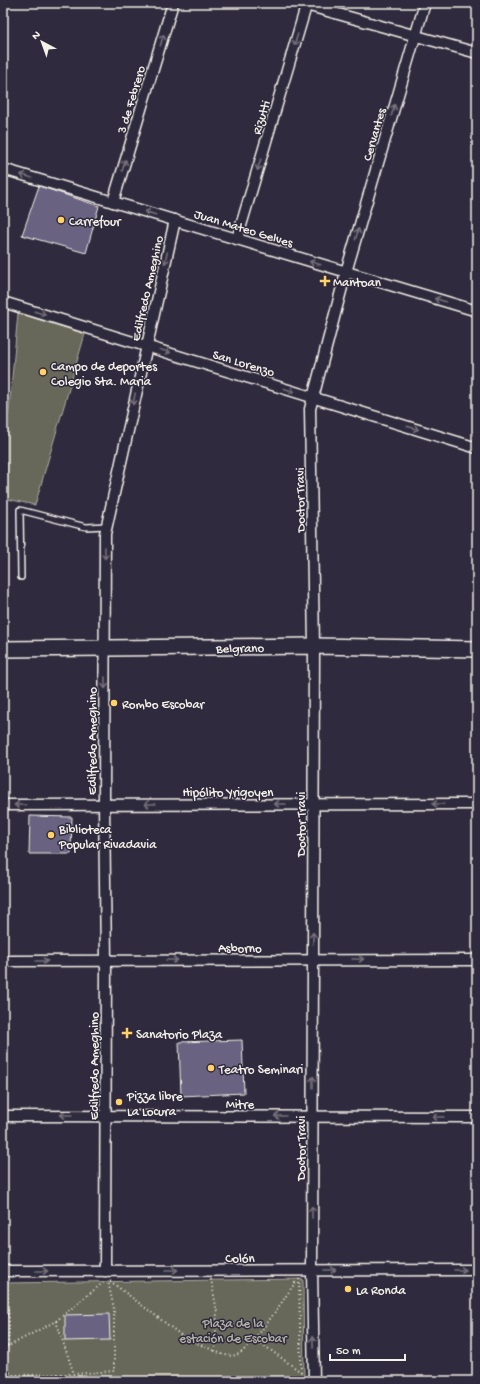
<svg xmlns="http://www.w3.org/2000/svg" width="480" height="1384" font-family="'Gochi Hand',sans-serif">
<rect width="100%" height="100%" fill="#2f2a3d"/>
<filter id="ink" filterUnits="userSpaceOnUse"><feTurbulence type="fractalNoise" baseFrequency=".025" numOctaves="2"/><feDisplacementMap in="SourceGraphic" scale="8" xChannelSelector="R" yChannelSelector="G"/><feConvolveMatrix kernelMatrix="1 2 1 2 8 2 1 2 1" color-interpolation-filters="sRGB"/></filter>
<g filter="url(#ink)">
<g fill="#67685a" stroke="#aeaca1">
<path d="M18 313 85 334 35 505 3 498V436L9 410Z"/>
<path d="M303 1279 304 1378 3 1381V1283Z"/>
</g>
<g fill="#696381" stroke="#f4f1e8">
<path d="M39 186 99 206 86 253 22 235Z"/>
<path d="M30 816 72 817 71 854H29Z"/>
<path d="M242 1040 244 1093 181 1096 179 1042Z"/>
<path d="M109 1314 110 1340 65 1341V1315Z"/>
</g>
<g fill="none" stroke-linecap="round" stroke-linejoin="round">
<g stroke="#f4f1e8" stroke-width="8">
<path id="lane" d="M21 577 20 510 86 527 106 526"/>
</g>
<g stroke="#f4f1e8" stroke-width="13">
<g id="street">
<path d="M299 3 477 53"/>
<path d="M3 169 477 311"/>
<path d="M113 202 173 3"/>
<path d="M237 239 307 3"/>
<path d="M3 302 477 448"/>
<path d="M3 805 477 804"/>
<path d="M3 961 477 960"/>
<path d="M3 1116 477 1117"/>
<path d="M3 1271 477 1270"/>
<path d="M105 1271 106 961 104 804 105 534 175 220"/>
<path d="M314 1381 312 1270 314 646 310 409 346 272 425 3"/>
</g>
</g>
<g stroke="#f4f1e8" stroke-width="18">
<path id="secondary" d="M3 649 314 646 477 649"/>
</g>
<g stroke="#f4f1e8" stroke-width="2" stroke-dasharray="1 3" stroke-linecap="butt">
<path d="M211 1279 217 1312 215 1351C221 1354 229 1357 236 1355 250 1352 287 1294 297 1280"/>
<path d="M299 1279 301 1372"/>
<path d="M7 1281 9 1325 8 1348"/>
<path d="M110 1281 185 1338 215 1351"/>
<path d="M3 1315H9"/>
<path d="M56 1321 74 1374"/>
<path d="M255 1339 301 1372"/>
<path d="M3 1349 56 1321 105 1281"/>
<path d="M3 1368 13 1375 74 1374 114 1371V1309L108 1281"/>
</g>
<use href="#lane" stroke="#2f2a3d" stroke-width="5"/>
<use href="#street" stroke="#2f2a3d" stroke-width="10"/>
<use href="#secondary" stroke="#2f2a3d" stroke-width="15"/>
</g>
<defs><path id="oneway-shaft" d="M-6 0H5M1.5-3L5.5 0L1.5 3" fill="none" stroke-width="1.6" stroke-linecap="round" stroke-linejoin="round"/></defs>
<g stroke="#747079">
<use href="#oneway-shaft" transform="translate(162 40) rotate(-73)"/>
<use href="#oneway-shaft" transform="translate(296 40) rotate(107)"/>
<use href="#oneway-shaft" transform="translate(393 110) rotate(-74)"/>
<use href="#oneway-shaft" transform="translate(124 165) rotate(-73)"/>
<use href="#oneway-shaft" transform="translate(259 165) rotate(107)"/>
<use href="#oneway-shaft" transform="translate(26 176) rotate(-163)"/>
<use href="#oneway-shaft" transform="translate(150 213) rotate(-164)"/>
<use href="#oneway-shaft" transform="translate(357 234) rotate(-74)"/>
<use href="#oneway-shaft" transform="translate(166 258) rotate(103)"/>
<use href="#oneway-shaft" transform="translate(315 263) rotate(-163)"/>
<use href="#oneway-shaft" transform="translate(440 300) rotate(-163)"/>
<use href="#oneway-shaft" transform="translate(40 313) rotate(17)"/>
<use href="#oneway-shaft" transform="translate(165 351) rotate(17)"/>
<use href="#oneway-shaft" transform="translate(289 390) rotate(17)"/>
<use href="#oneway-shaft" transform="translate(134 399) rotate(102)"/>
<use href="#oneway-shaft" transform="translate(413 428) rotate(17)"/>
<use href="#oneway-shaft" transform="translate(105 553) rotate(90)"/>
<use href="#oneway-shaft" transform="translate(105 683) rotate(90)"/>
<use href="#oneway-shaft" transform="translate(150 804) rotate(180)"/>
<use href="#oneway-shaft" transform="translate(280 804) rotate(180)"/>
<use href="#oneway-shaft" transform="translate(438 804) rotate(-180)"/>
<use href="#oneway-shaft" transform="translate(20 805) rotate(180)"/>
<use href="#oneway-shaft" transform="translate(313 938) rotate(-90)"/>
<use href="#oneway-shaft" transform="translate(358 959)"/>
<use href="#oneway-shaft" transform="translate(172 960)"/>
<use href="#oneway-shaft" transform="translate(42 961)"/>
<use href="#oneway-shaft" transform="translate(313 1082) rotate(-90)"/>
<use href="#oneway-shaft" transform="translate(66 1115) rotate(180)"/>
<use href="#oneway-shaft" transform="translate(280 1116) rotate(-180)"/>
<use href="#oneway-shaft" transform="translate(438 1117) rotate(-180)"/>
<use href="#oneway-shaft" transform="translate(312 1212) rotate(-90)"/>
<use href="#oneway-shaft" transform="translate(172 1270)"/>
<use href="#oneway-shaft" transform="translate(330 1270)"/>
<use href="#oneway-shaft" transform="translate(460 1270)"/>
<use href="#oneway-shaft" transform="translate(42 1271)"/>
<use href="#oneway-shaft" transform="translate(313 1342) rotate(-91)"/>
</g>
</g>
<g fill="#ffd166" stroke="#2f2a3d" stroke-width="1.5">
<circle cx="61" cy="220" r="4"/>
<path d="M323 275h4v4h4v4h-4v4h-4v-4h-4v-4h4z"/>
<circle cx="43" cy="372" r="4"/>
<circle cx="114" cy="703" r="4"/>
<circle cx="51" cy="835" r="4"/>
<path d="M125 1027h4v4h4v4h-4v4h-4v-4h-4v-4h4z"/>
<circle cx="211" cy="1068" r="4"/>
<circle cx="119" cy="1102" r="4"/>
<circle cx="348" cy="1289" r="4"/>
</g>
<g text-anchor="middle" stroke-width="3" stroke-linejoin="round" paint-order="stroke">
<g font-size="13" fill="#f4f1e8" stroke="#2f2a3d">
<text transform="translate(130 99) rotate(-73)" y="5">3 de Febrero</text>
<text transform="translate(260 117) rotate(-73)" y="5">Rizutti</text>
<text transform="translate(373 134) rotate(-74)" y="5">Cervantes</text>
<text transform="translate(244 227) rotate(17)" y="5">Juan Mateo Gelves</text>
<text transform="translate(146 288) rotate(-77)" y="5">Edilfredo Ameghino</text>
<text transform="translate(244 362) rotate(17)" y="5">San Lorenzo</text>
<text transform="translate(299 500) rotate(-91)" y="5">Doctor Travi</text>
<text transform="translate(240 647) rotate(-1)" y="5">Belgrano</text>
<text transform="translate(91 741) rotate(-90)" y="5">Edilfredo Ameghino</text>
<text x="228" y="796">Hipólito Yrigoyen</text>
<text transform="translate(300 824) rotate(-90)" y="5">Doctor Travi</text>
<text x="240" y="952">Asborno</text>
<text transform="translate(93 1066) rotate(-90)" y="5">Edilfredo Ameghino</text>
<text x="240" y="1108">Mitre</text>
<text transform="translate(300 1148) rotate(-90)" y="5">Doctor Travi</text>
<text x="240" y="1262">Colón</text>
</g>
<g font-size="13" fill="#f4f1e8" stroke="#2f2a3d" text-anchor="start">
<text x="69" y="225">Carrefour</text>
<text x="333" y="286">Mantoan</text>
<text x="51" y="370">Campo de deportes<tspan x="51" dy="15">Colegio Sta. Maria</tspan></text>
<text x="122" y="708">Rombo Escobar</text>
<text x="59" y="833">Biblioteca<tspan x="59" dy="15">Popular Rivadavia</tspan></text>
<text x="136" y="1038">Sanatorio Plaza</text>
<text x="219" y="1073">Teatro Seminari</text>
<text x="127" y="1100">Pizza libre<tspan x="127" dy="15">La Locura</tspan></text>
<text x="356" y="1294">La Ronda</text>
</g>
<g font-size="13" fill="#b5b3a8" stroke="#2f2a3d">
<text x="233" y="1327">Plaza de la<tspan x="233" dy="15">estación de Escobar</tspan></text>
</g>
</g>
<rect width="480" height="1384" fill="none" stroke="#2f2a3d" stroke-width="16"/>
<rect x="8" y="8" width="464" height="1368" fill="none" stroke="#f4f1e8" stroke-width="1.5" filter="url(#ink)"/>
<g transform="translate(42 42) rotate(319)" stroke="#2f2a3d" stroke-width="3" paint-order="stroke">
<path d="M0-3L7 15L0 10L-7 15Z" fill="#f4f1e8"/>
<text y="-6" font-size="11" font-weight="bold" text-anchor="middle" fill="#f4f1e8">N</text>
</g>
<path d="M330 1354v6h75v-6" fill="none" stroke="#f4f1e8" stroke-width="2"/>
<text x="336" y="1354" font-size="12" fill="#f4f1e8" stroke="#2f2a3d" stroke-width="3" paint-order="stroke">50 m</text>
</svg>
